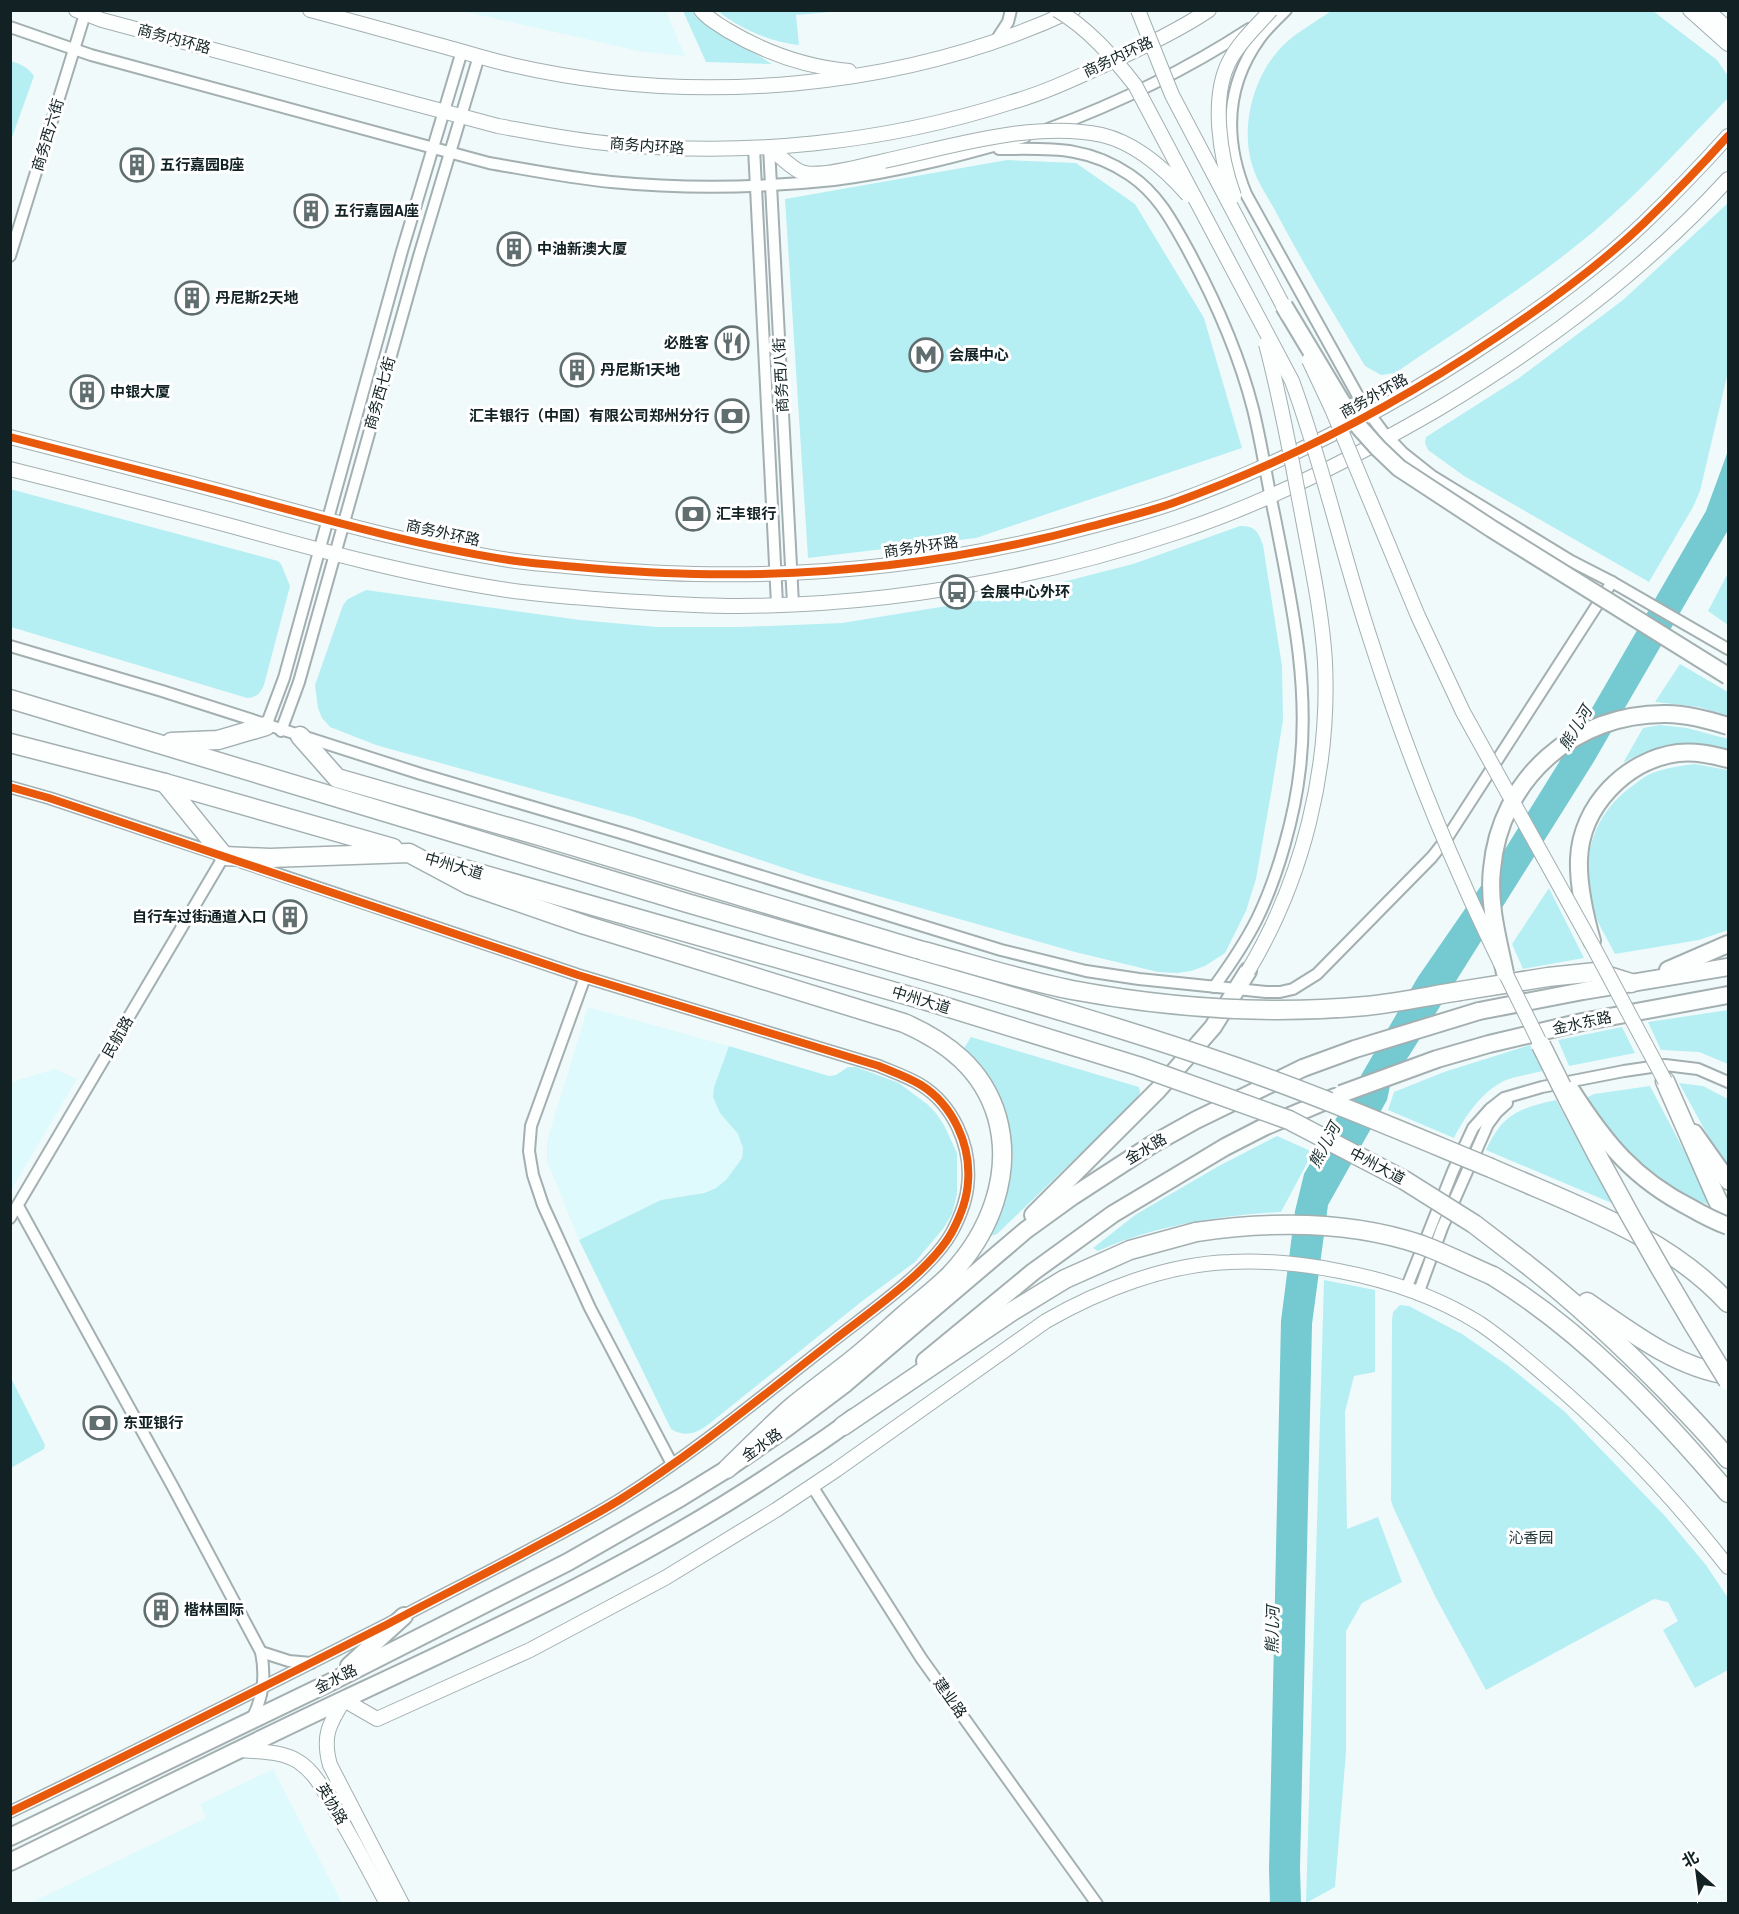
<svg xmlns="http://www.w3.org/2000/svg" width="1739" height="1914" font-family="Barlow,'Noto Sans SC',sans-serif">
<rect width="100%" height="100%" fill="#f1fafb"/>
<g fill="#dffafc">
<path d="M461 11H666L685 56 643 52Z"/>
<path d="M588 1007 729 1046 714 1087 720 1113 738 1134 743 1148 742 1157 734 1169 726 1180 716 1188 691 1196 661 1200 579 1240 547 1161V1141Z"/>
<path d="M55 1069 77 1079 11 1190V1082Z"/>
<path d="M273 1769 342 1903H30L206 1818 200 1804Z"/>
</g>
<g fill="#b6eff3">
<path d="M683 11H692L696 17 772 64 706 62Z"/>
<path d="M718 11H842L796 15 799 45C771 42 740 29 718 11Z"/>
<path d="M1331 11H1653L1717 60 1728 76V98C1684 144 1641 191 1592 233 1530 284 1462 328 1395 373L1381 375 1365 366C1335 316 1305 267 1278 216 1270 200 1258 184 1253 168 1240 131 1252 81 1277 52 1292 34 1313 24 1331 11Z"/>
<path d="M11 61C20 64 28 67 34 76L11 140Z"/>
<path d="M1007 160 1076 163 1135 204 1204 318 1242 448 976 538 808 558 785 199Z"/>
<path d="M1728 203V372L1700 491 1693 507 1649 582 1464 476 1428 450 1425 443 1426 437 1519 378 1623 300Z"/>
<path d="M10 489 278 561 281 564 290 586 264 685C260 694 257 697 247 698L11 627Z"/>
<path d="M1240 526C1255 526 1258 531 1263 545L1282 666 1283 720 1272 788 1256 879 1246 911 1225 953 1205 966 1191 971 1177 973 1158 972 1075 952 808 876 633 817 376 745 330 727 322 718 318 708 315 685 343 605 348 599 366 590 580 620 657 627H741L842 623 1008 596 1133 564Z"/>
<path d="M1728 573V625L1708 611Z"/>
<path d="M1680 664 1728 692V716L1699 707 1655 702Z"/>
<path d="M1660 725 1687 728 1728 739V749C1686 738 1661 743 1623 763L1643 728Z"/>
<path d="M1695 764 1728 770V930L1699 940 1615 954C1608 940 1598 925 1593 909 1580 860 1591 814 1635 784 1639 781 1645 776 1650 774 1664 768 1680 766 1695 764Z"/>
<path d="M1549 888 1584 958 1523 969 1512 944Z"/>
<path d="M1728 1010V1064L1699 1052 1661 1050 1648 1022Z"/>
<path d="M1622 1027 1635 1053 1569 1066 1558 1040Z"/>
<path d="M971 1037 1139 1087 1140 1092 1138 1098 997 1234 988 1237C1030 1165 1015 1109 964 1048Z"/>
<path d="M1530 1045 1543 1071C1531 1074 1517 1076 1506 1080 1482 1091 1465 1116 1454 1138L1388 1110 1394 1092 1444 1072Z"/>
<path d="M729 1046 829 1076 836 1075 848 1067H856L899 1083 927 1104 935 1112 944 1125 957 1153V1194L952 1214 943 1229 915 1262 861 1302 709 1424C697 1433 685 1438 671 1429L579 1240 661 1200 704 1193 716 1188 726 1180 742 1158 743 1148 738 1134 720 1113 713 1097 714 1087Z"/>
<path d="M1679 1083 1703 1086 1728 1099V1165L1708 1136Z"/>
<path d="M1650 1086 1713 1206C1659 1191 1616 1143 1586 1098L1594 1094Z"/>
<path d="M1556 1100 1614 1204 1486 1150C1502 1114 1520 1108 1556 1100Z"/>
<path d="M1277 1136 1313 1152 1281 1212C1219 1216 1156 1225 1098 1251L1093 1248 1135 1215 1157 1202 1217 1167Z"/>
<path d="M1324 1280 1375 1290V1372L1354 1376 1345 1412 1347 1529 1378 1517 1402 1582 1362 1603 1346 1631V1752L1335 1887 1306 1903Z"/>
<path d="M1400 1305 1409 1306 1462 1334 1507 1365 1564 1411 1665 1516 1706 1565 1728 1598V1670L1695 1688 1663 1630 1678 1621 1668 1602 1654 1599 1486 1690 1435 1596 1393 1507 1391 1500 1392 1320 1393 1312Z"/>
<path d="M12 1380 45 1445 44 1449 11 1468 10 1383Z"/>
</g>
<path fill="#74cad0" d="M1728 451V530L1593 763 1390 1086 1387 1100 1328 1205 1312 1324 1300 1868 1301 1903 1270 1904 1269 1869 1281 1321 1295 1211 1304 1174 1418 977 1494 867 1584 722 1706 511Z"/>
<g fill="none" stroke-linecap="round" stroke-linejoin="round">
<g stroke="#a3afb0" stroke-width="14">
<g id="minor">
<path d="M1286 10C1277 19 1267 28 1260 38 1225 86 1224 140 1246 194L1363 405 1383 432 1403 453 1432 476 1571 561 1612 582 1728 649"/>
<path d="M10 27 91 55 489 163C530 170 570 178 611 182 685 189 760 188 834 180 899 172 963 155 1025 137"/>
<path d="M995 42 1008 22 1011 10"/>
<path d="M1048 129C1118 103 1186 70 1249 29"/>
<path d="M769 147 793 604"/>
<path d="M754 148 777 604"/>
<path d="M999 149C1049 149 1086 145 1130 175 1158 194 1172 221 1188 250 1215 300 1239 354 1253 409 1262 445 1267 482 1275 518 1291 600 1310 684 1300 768 1295 815 1278 876 1257 919 1245 943 1230 965 1214 987"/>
<path d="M10 256 85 14"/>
<path d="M10 646 162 691 421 774 628 835 1001 950 1086 971 1139 979 1266 992H1280L1293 989 1317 974 1432 857 1447 838 1612 582"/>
<path d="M266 726 284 678 402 251 462 51"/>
<path d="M281 731 299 682 419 256 479 56"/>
<path d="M10 787 49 798 221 855"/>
<path d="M585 977 531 1126 529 1151 533 1175 543 1205 590 1308 672 1464"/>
<path d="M18 1206 173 1487 261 1652C266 1677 263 1697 252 1719"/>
<path d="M10 1218 224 856"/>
<path d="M1406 1289 1453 1171 1473 1128 1490 1109 1504 1098 1542 1087 1624 1071 1665 1065 1698 1069 1728 1082"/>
<path d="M1418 1294 1442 1228 1488 1124 1497 1112 1507 1103"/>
<path d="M812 1486 921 1658 1097 1904"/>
<path d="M261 1652 289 1661 311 1663"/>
<path d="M10 1812C137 1751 261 1688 386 1625 431 1601 477 1578 522 1554 555 1536 589 1519 621 1499 694 1453 761 1397 829 1344 865 1315 930 1272 952 1232 960 1217 967 1200 968 1182 971 1145 953 1105 921 1085 908 1077 893 1072 879 1066L578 975 242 862"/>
</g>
</g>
<g stroke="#a3afb0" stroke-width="16">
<g id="tertiary">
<path d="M76 10 102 20 498 126C536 133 575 141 614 144 748 157 884 143 1012 102 1047 92 1080 76 1113 61 1145 46 1179 30 1209 10"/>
<path d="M310 10C356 22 401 35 446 47 468 53 490 60 512 65 694 107 903 90 1073 10"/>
<path d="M701 10C708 19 718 24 727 30 764 52 805 67 849 71"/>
<path d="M1690 10 1728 44"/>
<path d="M1707 10 1728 29"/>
<path d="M769 147C779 155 788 165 799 171 815 180 865 165 884 161"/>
<path d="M10 437C83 456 155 474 227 493 320 518 414 545 509 560 527 563 546 564 565 566 608 570 651 573 695 574 829 577 963 561 1092 526 1119 519 1147 512 1173 503 1287 462 1396 405 1497 337 1548 303 1599 266 1644 223 1673 195 1701 166 1728 136"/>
<path d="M10 469C86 488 161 507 235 527 325 552 415 576 507 590 541 595 575 597 609 600 652 603 696 606 739 606 887 605 1037 579 1178 532 1269 502 1355 457 1438 409 1545 345 1644 271 1728 179"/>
<path d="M241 1750C261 1752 283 1751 299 1762 316 1773 325 1793 335 1810 354 1841 370 1872 387 1904"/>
<path d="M402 1904 330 1765C322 1736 329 1724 344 1700L377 1719 530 1650 665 1578 776 1510 836 1470 1046 1321C1100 1290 1167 1264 1230 1262 1267 1260 1303 1264 1339 1271 1387 1280 1437 1297 1479 1323 1503 1339 1525 1358 1547 1377 1614 1434 1674 1498 1728 1567"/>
</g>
</g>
<g stroke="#a3afb0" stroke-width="20">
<g id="primary">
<path d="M1592 941C1585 916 1578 886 1579 859 1581 806 1626 760 1678 753 1696 751 1712 755 1728 759"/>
<path d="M1668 970 1728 944"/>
<path d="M1479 1011 1583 991 1728 967"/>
<path d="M1437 1059 1489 1044 1582 1022 1728 995"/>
<path d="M1694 1133 1728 1181"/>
<path d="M1033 1215 1158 1090 1213 1027 1248 971"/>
<path d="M925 1361 1033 1272 1113 1214 1225 1147 1264 1127 1335 1097"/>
<path d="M349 1666 404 1616"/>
<path d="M10 1837 335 1680 568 1562 680 1498 727 1469 785 1429 846 1383 1026 1230 1073 1196 1153 1144 1196 1120 1303 1068"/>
<path d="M10 1862C123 1807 234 1751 347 1698 495 1629 642 1561 778 1470 803 1453 830 1437 853 1418"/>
</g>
</g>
<g stroke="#a3afb0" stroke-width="21">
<g id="trunk">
<path d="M10 699 687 903 913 968"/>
<path d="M300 736 337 778 543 837 923 951"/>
<path d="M171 742 218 740 266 726"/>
<path d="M10 743 165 783 393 848"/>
<path d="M165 783 224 856 270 858 409 853 469 885 585 925 904 1023C947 1042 983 1069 997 1117 1013 1174 990 1233 950 1275 936 1289 920 1301 905 1314 889 1328 874 1342 857 1356 836 1373 814 1389 793 1406 770 1426 749 1448 727 1469"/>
<path d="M443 863 927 1001"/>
<path d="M1460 991 1548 977 1596 972 1631 983"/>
<path d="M1665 1081 1716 1197 1728 1221"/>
<path d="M1491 1168C1572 1204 1666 1235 1728 1303"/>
<path d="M1525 1263C1575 1302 1621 1345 1666 1391 1687 1413 1709 1435 1728 1459"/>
<path d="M1493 1276C1585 1333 1659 1412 1728 1493"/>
<path d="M1587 1302C1631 1332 1675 1367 1728 1375"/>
<path d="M843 1426 1011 1312 1065 1279 1130 1250 1196 1232"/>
</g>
</g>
<use href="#minor" stroke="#fdfefe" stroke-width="10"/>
<use href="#tertiary" stroke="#fdfefe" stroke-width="14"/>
<use href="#primary" stroke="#fdfefe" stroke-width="16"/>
<use href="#trunk" stroke="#fdfefe" stroke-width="18"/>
<g stroke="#a3afb0" stroke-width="16" stroke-linecap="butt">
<g id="tertiary-bridge">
<path d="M1057 10C1088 28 1113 57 1135 85L1292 381C1323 465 1342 553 1370 638 1396 720 1427 802 1462 880 1486 936 1514 990 1541 1045"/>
<path d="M1138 10 1172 95 1288 315"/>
<path d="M884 161C950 147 1034 120 1102 135 1136 143 1166 170 1188 195"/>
<path d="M1234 196C1220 158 1210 97 1230 60 1240 41 1257 26 1271 10"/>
<path d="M1309 360 1332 409 1418 616 1463 712 1594 948 1665 1081"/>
<path d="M1248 971C1303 879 1330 770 1325 662 1322 612 1311 563 1302 514 1291 457 1281 400 1266 344"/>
</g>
</g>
<g stroke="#a3afb0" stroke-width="20" stroke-linecap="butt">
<g id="primary-bridge">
<path d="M1284 306 1341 401 1360 428 1378 448 1399 468 1492 529 1728 676"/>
<path d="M1505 973C1498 939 1488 904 1492 869 1500 778 1575 713 1666 714 1687 714 1708 720 1728 726"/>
<path d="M1303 1068 1355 1049 1479 1011"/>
<path d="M1571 1090C1605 1143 1634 1179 1691 1208 1703 1215 1715 1221 1728 1226"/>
<path d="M1341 1094 1437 1059"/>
</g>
</g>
<g stroke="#a3afb0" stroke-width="21" stroke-linecap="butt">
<g id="trunk-bridge">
<path d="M923 951C972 964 1022 980 1072 990 1168 1008 1268 1015 1366 1006 1397 1003 1429 996 1460 991"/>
<path d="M913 968C1021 999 1130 1030 1236 1067 1322 1097 1406 1133 1491 1168"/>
<path d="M927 1001 1138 1066 1289 1120 1404 1180 1474 1224 1525 1263"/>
<path d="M1541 1045C1597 1160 1660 1272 1728 1381"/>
<path d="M1196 1232C1271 1221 1349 1220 1422 1245 1446 1254 1470 1266 1493 1276"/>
</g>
</g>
<use href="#tertiary-bridge" stroke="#fdfefe" stroke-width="14"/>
<use href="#primary-bridge" stroke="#fdfefe" stroke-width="16"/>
<use href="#trunk-bridge" stroke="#fdfefe" stroke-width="18"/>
<g stroke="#fff" stroke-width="11">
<g id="cycleway">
<path d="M10 437C83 456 155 474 227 493 320 518 414 545 509 560 527 563 546 564 565 566 608 570 651 573 695 574 829 577 963 561 1092 526 1119 519 1147 512 1173 503 1287 462 1396 405 1497 337 1548 303 1599 266 1644 223 1673 195 1701 166 1728 136"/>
<path d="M10 787 49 798 578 975 879 1066C893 1072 908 1077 921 1085 953 1105 971 1145 968 1182 967 1200 960 1217 952 1232 930 1272 865 1315 829 1344 761 1397 694 1453 621 1499 589 1519 555 1536 522 1554 477 1578 431 1601 386 1625 261 1688 137 1751 10 1812"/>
</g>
</g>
<use href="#cycleway" stroke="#e8590c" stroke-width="8"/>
</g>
<defs>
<g id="building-ring" transform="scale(1.725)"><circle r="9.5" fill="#fff" stroke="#606e6f" stroke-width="1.5"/><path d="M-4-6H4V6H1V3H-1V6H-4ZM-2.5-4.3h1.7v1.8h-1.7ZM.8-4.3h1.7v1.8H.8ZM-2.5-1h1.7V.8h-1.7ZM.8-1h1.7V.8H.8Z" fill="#606e6f"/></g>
<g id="restaurant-ring" transform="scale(1.725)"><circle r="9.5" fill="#fff" stroke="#606e6f" stroke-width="1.5"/><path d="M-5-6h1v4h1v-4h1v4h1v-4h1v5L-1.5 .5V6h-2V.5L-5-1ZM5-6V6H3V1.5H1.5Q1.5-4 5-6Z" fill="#606e6f"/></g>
<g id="metro-ring" transform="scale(1.725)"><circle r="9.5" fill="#fff" stroke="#606e6f" stroke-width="1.5"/><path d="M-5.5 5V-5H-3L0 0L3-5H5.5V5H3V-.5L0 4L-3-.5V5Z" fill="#606e6f"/></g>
<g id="bank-ring" transform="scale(1.725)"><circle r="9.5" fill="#fff" stroke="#606e6f" stroke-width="1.5"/><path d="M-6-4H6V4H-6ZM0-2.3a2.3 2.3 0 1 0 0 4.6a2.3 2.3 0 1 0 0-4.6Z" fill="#606e6f"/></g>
<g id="bus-ring" transform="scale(1.725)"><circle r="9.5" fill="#fff" stroke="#606e6f" stroke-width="1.5"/><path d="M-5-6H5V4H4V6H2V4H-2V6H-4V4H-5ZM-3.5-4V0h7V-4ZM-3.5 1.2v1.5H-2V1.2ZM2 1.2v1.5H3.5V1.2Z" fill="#606e6f"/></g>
</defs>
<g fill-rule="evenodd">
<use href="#building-ring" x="137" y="165"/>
<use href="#building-ring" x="311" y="211"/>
<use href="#building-ring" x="514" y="249"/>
<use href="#building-ring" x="192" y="298"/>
<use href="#restaurant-ring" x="732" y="343"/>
<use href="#metro-ring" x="926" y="355"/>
<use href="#building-ring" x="577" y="370"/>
<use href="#building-ring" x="87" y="392"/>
<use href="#bank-ring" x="732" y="416"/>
<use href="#bank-ring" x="693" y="514"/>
<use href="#bus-ring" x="957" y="592"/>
<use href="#building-ring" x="290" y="917"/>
<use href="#bank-ring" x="100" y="1423"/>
<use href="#building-ring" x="161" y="1610"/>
</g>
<g text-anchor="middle" stroke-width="6" stroke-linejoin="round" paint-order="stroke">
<g font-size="15" fill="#122224" stroke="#fff">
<text transform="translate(174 39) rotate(15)" y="5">商务内环路</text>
<text transform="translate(1118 57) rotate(-25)" y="5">商务内环路</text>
<text transform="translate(48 135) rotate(-73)" y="5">商务西六街</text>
<text transform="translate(647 146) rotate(4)" y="5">商务内环路</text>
<text transform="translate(781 375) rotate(-93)" y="5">商务西八街</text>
<text transform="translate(380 393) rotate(-74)" y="5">商务西七街</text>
<text transform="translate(1374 396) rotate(-29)" y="5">商务外环路</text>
<text transform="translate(443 533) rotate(12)" y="5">商务外环路</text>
<text transform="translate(921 547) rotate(-8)" y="5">商务外环路</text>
<text transform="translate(454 866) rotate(16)" y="5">中州大道</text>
<text transform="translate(921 1000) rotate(17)" y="5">中州大道</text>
<text transform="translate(1582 1023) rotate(-12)" y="5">金水东路</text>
<text transform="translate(118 1037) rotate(-60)" y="5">民航路</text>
<text transform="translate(1146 1149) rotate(-31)" y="5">金水路</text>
<text transform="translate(1377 1166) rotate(28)" y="5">中州大道</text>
<text transform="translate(762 1445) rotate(-35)" y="5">金水路</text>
<text transform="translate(336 1679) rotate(-27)" y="5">金水路</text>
<text transform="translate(950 1698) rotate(55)" y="5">建业路</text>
<text transform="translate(332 1804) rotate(59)" y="5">英协路</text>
</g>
<g font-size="15" font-weight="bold" fill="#122224" stroke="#fff" text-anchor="start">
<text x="160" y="170">五行嘉园B座</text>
<text x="334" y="216">五行嘉园A座</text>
<text x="537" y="254">中油新澳大厦</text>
<text x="215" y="303">丹尼斯2天地</text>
<text x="709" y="348" text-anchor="end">必胜客</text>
<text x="949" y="360">会展中心</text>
<text x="600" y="375">丹尼斯1天地</text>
<text x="110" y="397">中银大厦</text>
<text x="709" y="421" text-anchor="end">汇丰银行（中国）有限公司郑州分行</text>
<text x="716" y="519">汇丰银行</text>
<text x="980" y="597">会展中心外环</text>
<text x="267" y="922" text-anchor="end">自行车过街通道入口</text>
<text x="123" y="1428">东亚银行</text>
<text x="184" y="1615">楷林国际</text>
</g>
<g font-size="15" fill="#1d3233" stroke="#fff">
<text x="1531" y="1543">沁香园</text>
</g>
<g font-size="16" font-style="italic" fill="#192e2f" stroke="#fff">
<text transform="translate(1575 728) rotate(-59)" y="6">熊儿河</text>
<text transform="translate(1324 1145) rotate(-62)" y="6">熊儿河</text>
<text transform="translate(1272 1630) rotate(-89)" y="6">熊儿河</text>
</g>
</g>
<rect width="1739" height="1914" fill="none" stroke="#122224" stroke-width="24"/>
<g transform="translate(1697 1872) rotate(332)" stroke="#ffffff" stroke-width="4.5" paint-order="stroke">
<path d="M0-4.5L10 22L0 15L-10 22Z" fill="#122224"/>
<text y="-9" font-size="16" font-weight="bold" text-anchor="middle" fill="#122224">北</text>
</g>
</svg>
